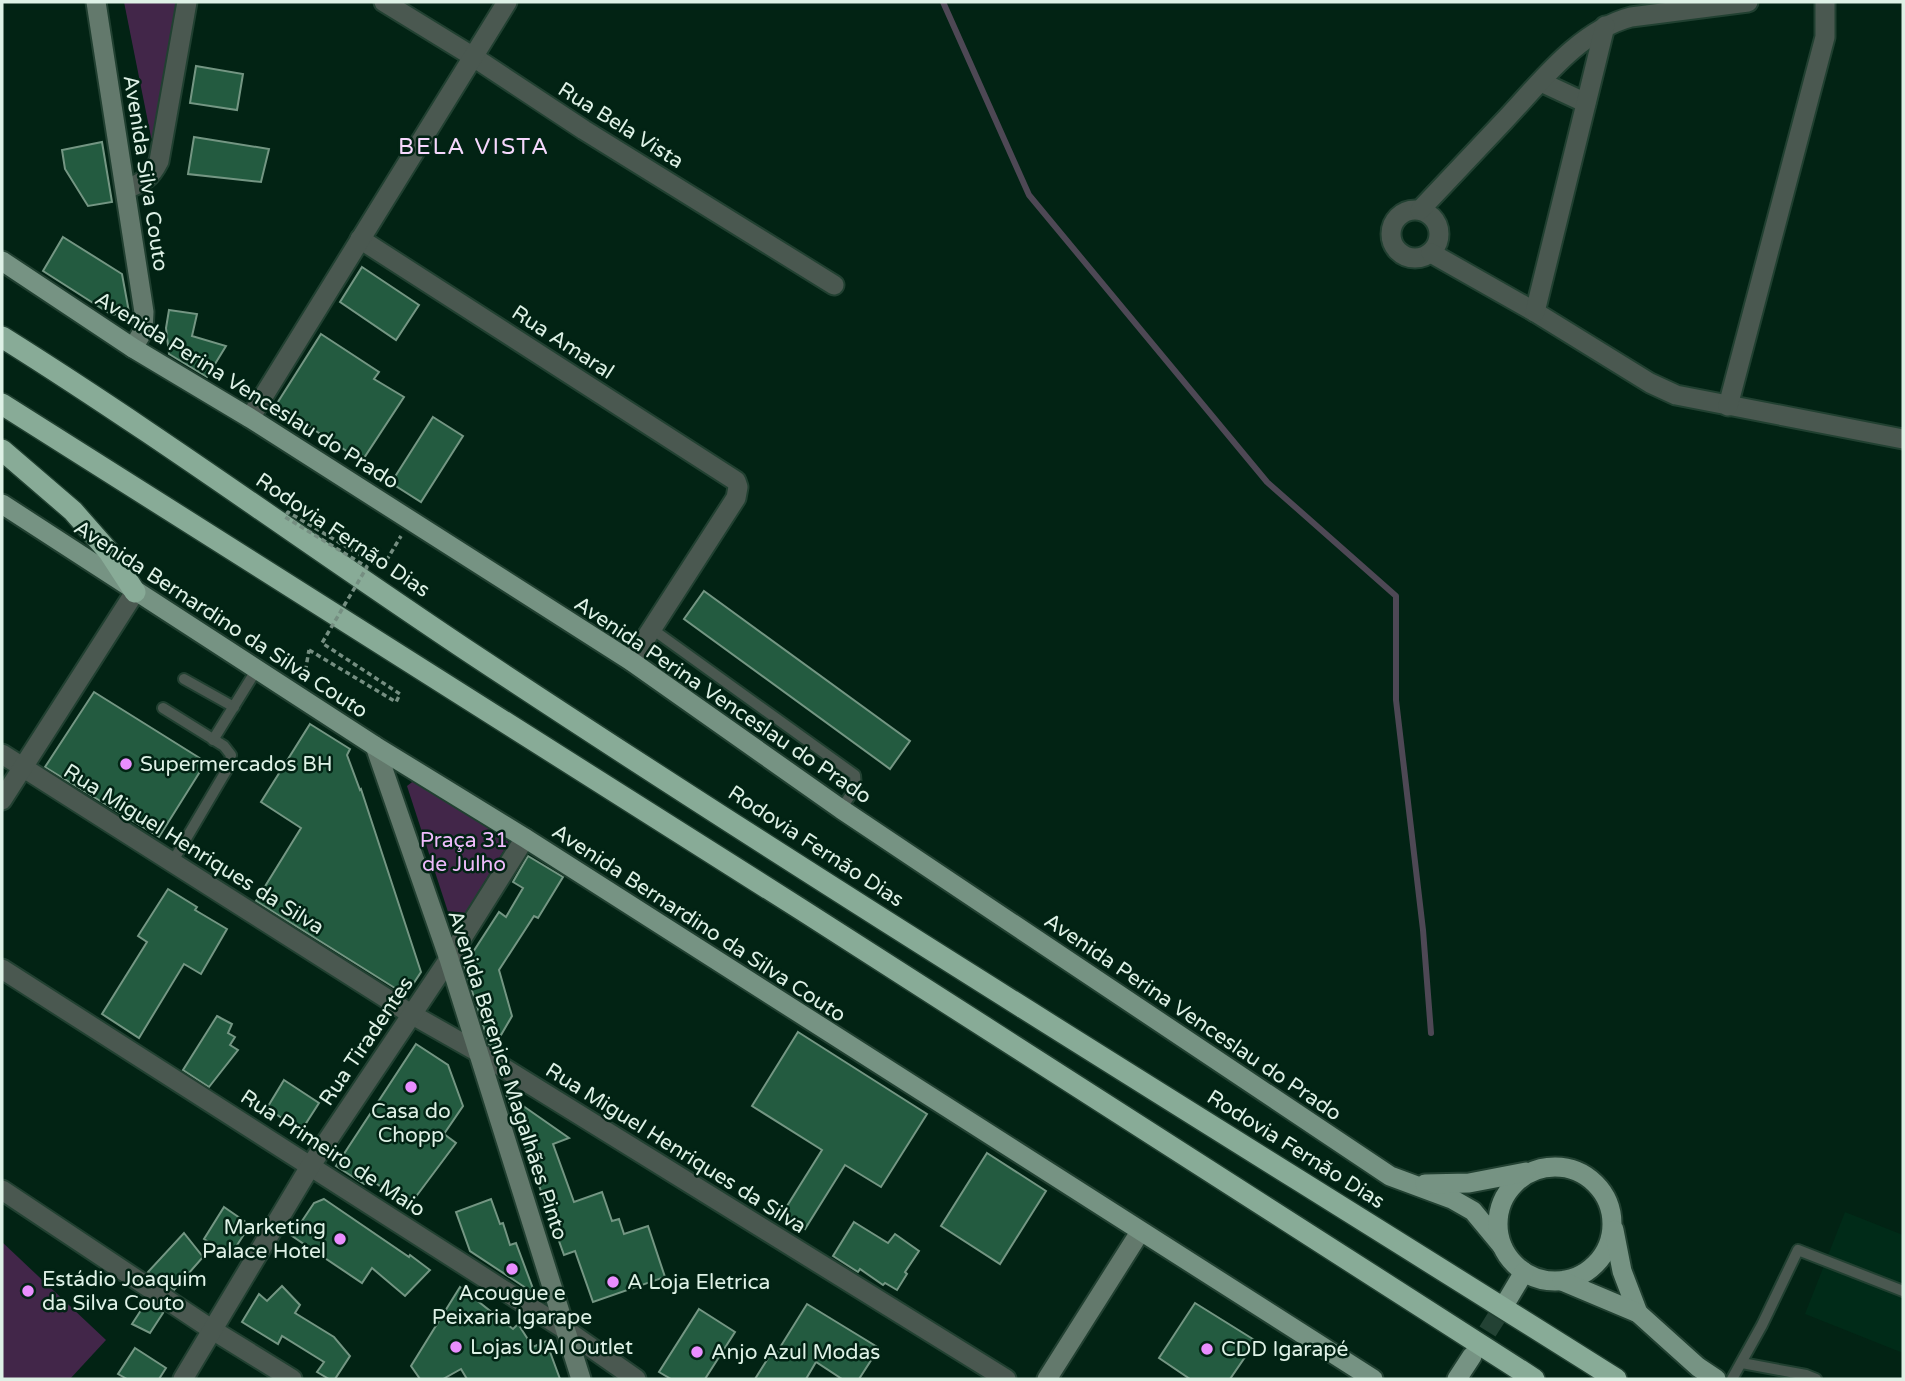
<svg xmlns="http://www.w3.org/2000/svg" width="1905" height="1381" font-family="'Varela Round',sans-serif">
<rect width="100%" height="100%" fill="#022314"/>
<path fill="#002b18" d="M1845 1212 1903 1235V1353L1805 1314Z"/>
<g fill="#422649">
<path d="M124 2H177L153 147Z"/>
<path d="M416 779 509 842 464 915 450 918 407 786Z"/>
<path d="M2 1242 106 1340 70 1379H2Z"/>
</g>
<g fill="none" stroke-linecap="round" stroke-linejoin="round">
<path stroke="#4e4855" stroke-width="6" d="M943 2 1029 195 1267 482 1396 596V700L1423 930 1431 1033"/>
</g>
<g fill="#235b40" stroke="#749683" stroke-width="2">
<path d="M196 66 243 74 237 110 190 103Z"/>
<path d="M194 137 269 149 261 182 188 174Z"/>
<path d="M102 142 112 202 88 206 65 169 62 150Z"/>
<path d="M63 237 122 274 129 312 112 315 43 271Z"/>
<path d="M362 267 419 305 396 340 340 302Z"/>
<path d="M169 310 197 314 192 336 226 346 207 377 169 354 166 328Z"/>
<path d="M321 334 379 372 374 379 404 397 362 461 276 405Z"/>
<path d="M433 417 463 436 421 502 391 483Z"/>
<path d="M704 591 910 741 890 769 684 619Z"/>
<path d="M94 692 206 762 159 837 45 767Z"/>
<path d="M310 724 350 749 347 755 360 790 361 789 421 972 406 995 256 901 301 828 261 802Z"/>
<path d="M528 856 563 877 538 918 534 916 499 970 512 1016 494 1047 489 1044 464 966 499 912 506 917 523 888 513 882Z"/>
<path d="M168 889 197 907 195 910 227 929 201 974 184 964 139 1038 102 1014 147 942 138 936Z"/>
<path d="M217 1016 232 1024 228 1033 235 1037 230 1045 238 1050 209 1087 183 1070Z"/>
<path d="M798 1032 927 1114 881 1187 845 1165 805 1229 782 1214 822 1150 752 1106Z"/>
<path d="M416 1044 448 1065 463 1106 444 1134 456 1143 409 1206 368 1178 364 1184 336 1166Z"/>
<path d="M284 1080 319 1103 301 1131 267 1108Z"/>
<path d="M506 1094 569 1138 553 1144 574 1202 602 1192 612 1221 619 1219 624 1234 648 1226 665 1277 593 1302 575 1251 564 1255Z"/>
<path d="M987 1153 1046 1191 1000 1264 941 1226Z"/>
<path d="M324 1199 409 1257 410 1255 430 1270 405 1296 372 1268 362 1283 292 1236 314 1203Z"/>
<path d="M491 1199 500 1224 503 1223 510 1245 516 1243 535 1294 470 1251 456 1212Z"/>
<path d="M224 1207 250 1225 230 1256 204 1239Z"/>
<path d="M854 1222 888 1243 895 1234 919 1251 905 1272 907 1274 897 1290 885 1283 883 1285 860 1269 858 1272 833 1256Z"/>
<path d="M184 1233 203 1257 174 1290 148 1272Z"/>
<path d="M282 1286 300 1305 295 1313 334 1337 350 1356 335 1379H329L317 1372 324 1362 282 1336 278 1344 242 1322 259 1294 267 1301Z"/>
<path d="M460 1287 513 1329 518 1324 533 1347 546 1341 560 1379H467L461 1369 443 1379H420L411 1366Z"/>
<path d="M147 1301 163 1313 150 1333 132 1324Z"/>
<path d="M1195 1303 1256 1341 1230 1379H1190L1159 1358Z"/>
<path d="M807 1304 879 1348 859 1379H842L816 1362 806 1379H755L770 1355 774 1357Z"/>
<path d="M699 1309 735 1332 705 1379H671L659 1372Z"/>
<path d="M135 1348 166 1368 159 1379H127L118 1374Z"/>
</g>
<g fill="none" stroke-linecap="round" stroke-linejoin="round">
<path stroke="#234234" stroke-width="19" stroke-dasharray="19 10" stroke-linecap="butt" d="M1472 1356 1508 1299"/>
<g stroke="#214031" stroke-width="14">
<g id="service">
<path d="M652 629 855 775 856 787 841 809"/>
<path d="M184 679 234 707"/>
<path d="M163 708 224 746 231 755 229 766 173 861"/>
<path d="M213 740 257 669"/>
<path d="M1742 1363 1806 1375 1816 1379"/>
<path d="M1732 1379 1762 1325 1798 1250 1903 1291"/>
</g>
</g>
<g stroke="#214031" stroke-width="23">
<g id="minor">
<path d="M384 2 472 56 584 130 834 285"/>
<path d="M1541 82 1586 103"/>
<path d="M126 189C143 183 151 177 159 161L187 2"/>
<circle cx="1415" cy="234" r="24"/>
<path d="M1420 210C1448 180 1476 151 1504 121 1540 83 1578 31 1631 17L1748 2"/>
<path d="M360 239 736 481 738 487 736 498 631 661"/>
<path d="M1431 253 1535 312 1650 383 1676 395 1903 439"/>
<path d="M1535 312 1605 26"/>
<path d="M1728 406 1825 37V2"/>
<path d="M250 418 507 2"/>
<path d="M2 754 411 1014 478 1052 1006 1379"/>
<path d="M2 800 135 592"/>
<path d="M2 969 566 1330 636 1379"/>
<path d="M2 1190 211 1329 292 1379"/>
<path d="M183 1379 311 1165 449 959 525 838"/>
</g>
</g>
<g stroke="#214031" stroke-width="23">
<g id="secondary">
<path d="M96 2 144 312 143 331 133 348"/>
<path d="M375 746 449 959 581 1379"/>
<path d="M1047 1379 1140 1232"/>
</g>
</g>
<g stroke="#214031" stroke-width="23">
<g id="primary">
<path d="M2 261 133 348 250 418 631 661 841 809 1390 1176 1452 1199 1473 1211 1502 1246"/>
<path d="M2 504 375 746 525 838 1373 1379"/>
<circle cx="1555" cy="1224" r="57"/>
<path d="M1425 1184 1469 1183 1526 1172"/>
<path d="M1614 1230 1622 1271 1638 1313"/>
<path d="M1562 1281 1638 1313 1698 1367 1716 1379"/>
<path d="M1508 1299 1524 1272"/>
<path d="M1457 1379 1472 1356"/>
</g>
</g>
<g stroke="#214031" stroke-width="24">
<g id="motorway">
<path d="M2 337C163 438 316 550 474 655 850 904 1235 1139 1616 1379"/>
<path d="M2 404 802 910 1534 1379"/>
<path d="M2 450 73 511 109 552 135 592"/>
</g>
</g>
<g stroke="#758e81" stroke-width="3.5" stroke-dasharray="5 3.5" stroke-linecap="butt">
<path d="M382 568 401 536"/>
<path d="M304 679 309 650"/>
</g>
<use href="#service" stroke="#4a5850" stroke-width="10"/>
<use href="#minor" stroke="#4a5850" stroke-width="19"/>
<use href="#secondary" stroke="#63796c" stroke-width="19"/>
<use href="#primary" stroke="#769383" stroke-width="19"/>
<use href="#motorway" stroke="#88ab97" stroke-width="21"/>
<path stroke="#758e81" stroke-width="3.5" stroke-dasharray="5 3.5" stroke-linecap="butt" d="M309 650 396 702 400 694 322 643 367 567 285 517 288 512 382 568"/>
</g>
<g fill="#e98efe" stroke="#022314" stroke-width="2.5">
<circle cx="126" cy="764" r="7"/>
<circle cx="411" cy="1087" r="7"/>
<circle cx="340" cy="1239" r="7"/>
<circle cx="512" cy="1269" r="7"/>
<circle cx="613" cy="1282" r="7"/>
<circle cx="28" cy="1291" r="7"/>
<circle cx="456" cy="1347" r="7"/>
<circle cx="1207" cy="1349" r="7"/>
<circle cx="697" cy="1352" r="7"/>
</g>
<g text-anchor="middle" stroke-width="5" stroke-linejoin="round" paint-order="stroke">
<g font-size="21" fill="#def1e6" stroke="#022314">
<text transform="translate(621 125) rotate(32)" y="7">Rua Bela Vista</text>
<text transform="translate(146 173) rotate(81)" y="7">Avenida Silva Couto</text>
<text transform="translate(563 342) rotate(33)" y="7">Rua Amaral</text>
<text transform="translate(247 390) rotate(32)" y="7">Avenida Perina Venceslau do Prado</text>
<text transform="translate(343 535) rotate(34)" y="7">Rodovia Fernão Dias</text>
<text transform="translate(221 619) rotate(33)" y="7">Avenida Bernardino da Silva Couto</text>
<text transform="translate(723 700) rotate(34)" y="7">Avenida Perina Venceslau do Prado</text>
<text transform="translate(816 846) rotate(33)" y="7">Rodovia Fernão Dias</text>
<text transform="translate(194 849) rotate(32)" y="7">Rua Miguel Henriques da Silva</text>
<text transform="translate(699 923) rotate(33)" y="7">Avenida Bernardino da Silva Couto</text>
<text transform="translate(1193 1017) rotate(34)" y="7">Avenida Perina Venceslau do Prado</text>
<text transform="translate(366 1041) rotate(-56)" y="7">Rua Tiradentes</text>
<text transform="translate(508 1075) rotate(72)" y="7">Avenida Berenice Magalhães Pinto</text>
<text transform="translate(676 1148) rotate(32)" y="7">Rua Miguel Henriques da Silva</text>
<text transform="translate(1296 1149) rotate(32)" y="7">Rodovia Fernão Dias</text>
<text transform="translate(333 1153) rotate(33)" y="7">Rua Primeiro de Maio</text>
</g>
<g font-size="21" fill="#def1e6" stroke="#022314" text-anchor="start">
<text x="140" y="771">Supermercados BH</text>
<text x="411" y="1118" text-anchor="middle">Casa do<tspan x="411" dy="24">Chopp</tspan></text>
<text x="326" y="1234" text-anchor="end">Marketing<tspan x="326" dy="24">Palace Hotel</tspan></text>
<text x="42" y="1286">Estádio Joaquim<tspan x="42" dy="24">da Silva Couto</tspan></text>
<text x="627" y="1289">A Loja Eletrica</text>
<text x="512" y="1300" text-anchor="middle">Acougue e<tspan x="512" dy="24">Peixaria Igarape</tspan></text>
<text x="470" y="1354">Lojas UAI Outlet</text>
<text x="1221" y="1356">CDD Igarapé</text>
<text x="711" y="1359">Anjo Azul Modas</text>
</g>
<g font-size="21" fill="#efbbfc" stroke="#022314">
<text x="464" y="847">Praça 31<tspan x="464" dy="24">de Julho</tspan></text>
</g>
<g font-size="23" letter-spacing="2" fill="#f6d8fd" stroke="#022314">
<text x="474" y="154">BELA VISTA</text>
</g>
</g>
<rect width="1905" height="1381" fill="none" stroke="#def1e6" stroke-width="7"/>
</svg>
